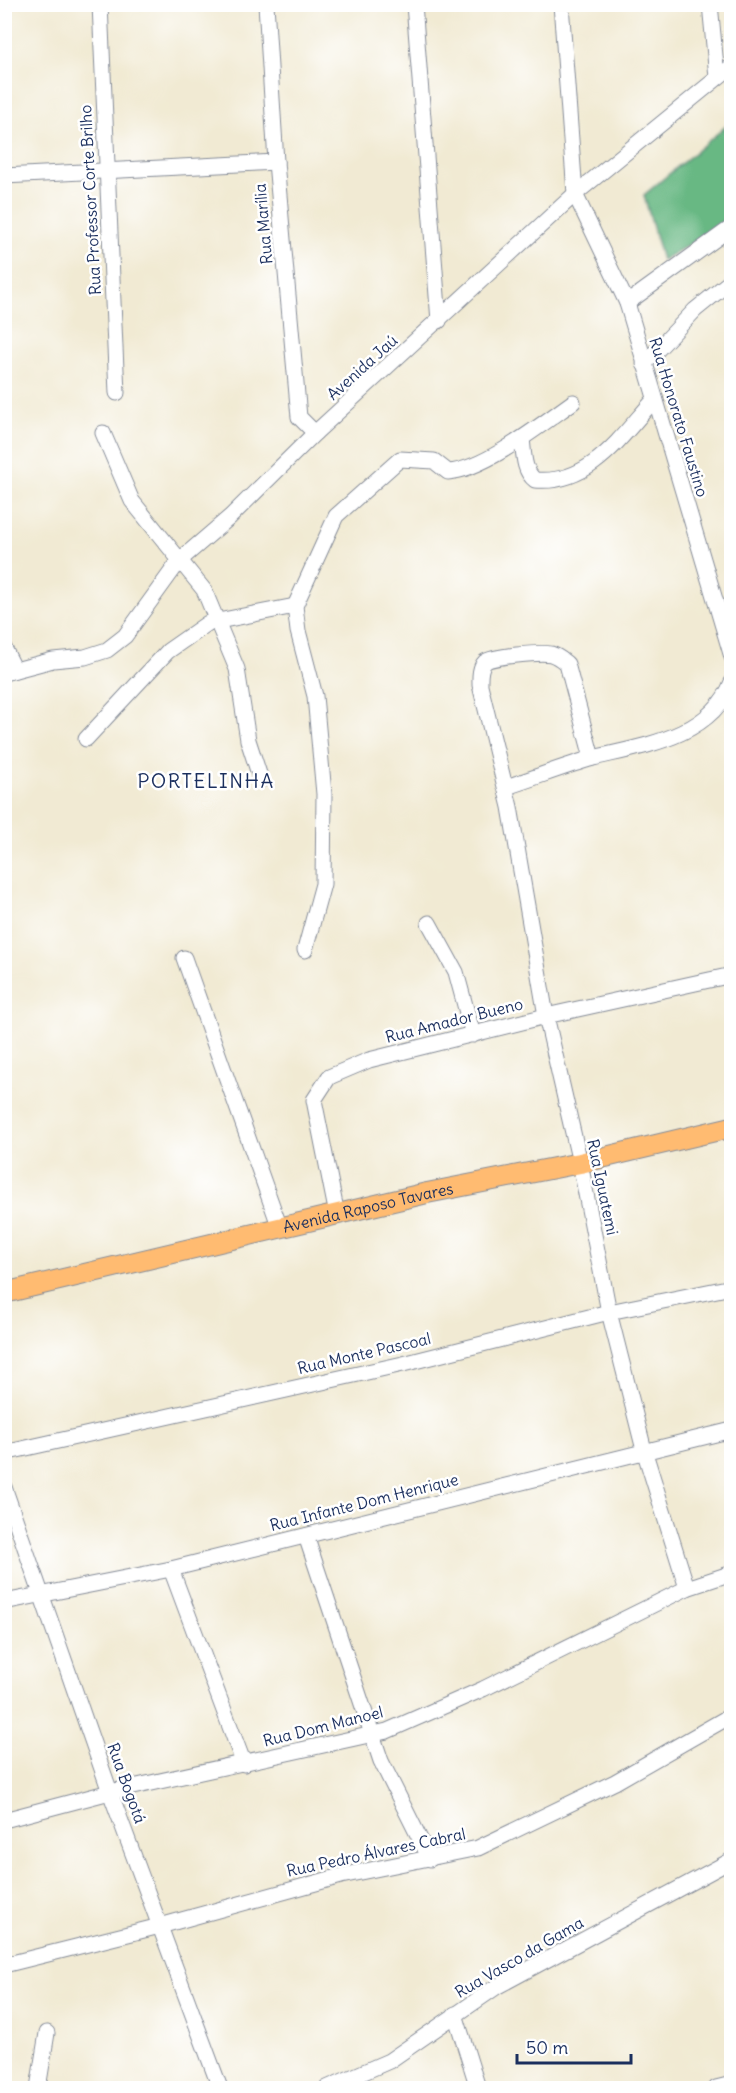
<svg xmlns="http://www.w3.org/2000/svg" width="736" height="2093" font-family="Delius,sans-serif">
<rect width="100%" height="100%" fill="#fff"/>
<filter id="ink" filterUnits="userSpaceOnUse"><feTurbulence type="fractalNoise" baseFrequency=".0167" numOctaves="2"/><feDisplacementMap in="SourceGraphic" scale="12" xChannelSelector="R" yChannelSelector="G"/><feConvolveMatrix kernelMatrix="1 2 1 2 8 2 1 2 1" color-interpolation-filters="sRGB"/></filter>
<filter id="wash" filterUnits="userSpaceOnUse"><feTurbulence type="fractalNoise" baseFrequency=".008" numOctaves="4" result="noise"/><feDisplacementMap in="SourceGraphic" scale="24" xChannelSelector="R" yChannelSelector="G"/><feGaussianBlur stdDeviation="1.35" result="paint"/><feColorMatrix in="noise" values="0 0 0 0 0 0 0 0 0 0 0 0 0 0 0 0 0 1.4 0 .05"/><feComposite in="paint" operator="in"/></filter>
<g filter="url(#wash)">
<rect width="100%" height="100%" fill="#f1ead3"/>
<path fill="#68b883" stroke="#427470" stroke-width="1.5" d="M731 122V216L710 233 662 260 644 195Z"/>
</g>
<g filter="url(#ink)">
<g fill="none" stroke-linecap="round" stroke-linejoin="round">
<g stroke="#868c98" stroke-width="17">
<g id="minor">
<path d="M100 4 117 393"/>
<path d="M266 4 276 162 299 417 315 433"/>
<path d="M414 4 439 321"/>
<path d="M561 4 575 194 627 303 732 657"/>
<path d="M710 4 717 77"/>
<path d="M4 176 276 162"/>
<path d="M627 303 732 227"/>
<path d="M644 364 695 310 732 280"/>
<path d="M103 433 132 501 204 590 237 669 248 740 261 780"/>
<path d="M522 439C524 453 523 471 535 480 591 485 621 436 655 399"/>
<path d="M4 648 15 670"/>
<path d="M4 673 53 660 85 657 107 650 125 636 180 560 230 517 315 433 575 194 732 66"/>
<path d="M86 739 168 651 208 623 295 606"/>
<path d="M592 758 567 664C562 660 558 656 551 654 541 652 492 656 485 662 479 668 480 678 480 685L510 807 546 1016 580 1163 609 1312 644 1450 687 1588"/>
<path d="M506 787C535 778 564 766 593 758 643 746 711 737 732 682"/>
<path d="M429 923 456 972 473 1035"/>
<path d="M305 950 323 884 324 794 315 696 298 631 295 606 336 516 400 459 434 461 448 472C484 470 542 424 573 402"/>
<path d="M184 958 280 1228"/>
<path d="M337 1215 314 1100 329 1077 369 1060 546 1016 732 975"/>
<path d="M4 1453 403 1364 609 1312 732 1287"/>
<path d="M4 1487 110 1792 220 2088"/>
<path d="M306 1536 381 1761 430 1859"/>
<path d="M171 1569 244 1764"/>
<path d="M4 1602 171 1569 732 1430"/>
<path d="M4 1820 110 1792 387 1731 483 1689 687 1588 732 1573"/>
<path d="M4 1965 160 1926 341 1876 478 1848 615 1782 732 1715"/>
<path d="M455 2014 478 2088"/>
<path d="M38 2088 47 2033"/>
<path d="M327 2088 389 2061 496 1987 732 1860"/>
<path d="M716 2088 732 2084"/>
</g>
</g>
<g stroke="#868c98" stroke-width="22">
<g id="major">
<path id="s1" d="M4 1293 427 1193 580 1163 732 1127"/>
</g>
</g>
<use href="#minor" stroke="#fff" stroke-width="15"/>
<use href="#major" stroke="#ffbb71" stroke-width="20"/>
</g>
</g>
<g text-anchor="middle" stroke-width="5" stroke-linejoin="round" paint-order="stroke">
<g font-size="16" fill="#1b2f5e" stroke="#fff">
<text transform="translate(90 200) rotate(-93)" y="6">Rua Professor Corte Brilho</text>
<text transform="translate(263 224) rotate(-95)" y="6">Rua Marília</text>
<text transform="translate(362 367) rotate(-42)" y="6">Avenida Jaú</text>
<text transform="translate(679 417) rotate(73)" y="6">Rua Honorato Faustino</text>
<text transform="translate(454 1020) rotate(-14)" y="6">Rua Amador Bueno</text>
<text transform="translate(603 1187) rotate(78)" y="6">Rua Iguatemi</text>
<text dy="6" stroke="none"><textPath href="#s1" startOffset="374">Avenida Raposo Tavares</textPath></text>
<text transform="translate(364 1353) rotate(-13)" y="6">Rua Monte Pascoal</text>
<text transform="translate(364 1502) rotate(-14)" y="6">Rua Infante Dom Henrique</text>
<text transform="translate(323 1726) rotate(-14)" y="6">Rua Dom Manoel</text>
<text transform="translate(127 1783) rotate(70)" y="6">Rua Bogotá</text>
<text transform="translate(376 1852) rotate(-12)" y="6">Rua Pedro Álvares Cabral</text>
<text transform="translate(519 1957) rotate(-30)" y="6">Rua Vasco da Gama</text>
</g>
<g font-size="20" letter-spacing="1.5" fill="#1b2f5e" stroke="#fff">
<text x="206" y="788">PORTELINHA</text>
</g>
</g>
<rect width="736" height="2093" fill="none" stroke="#fff" stroke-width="24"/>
<path d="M517 2054v9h114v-9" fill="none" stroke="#1b2f5e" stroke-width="3"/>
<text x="526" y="2054" font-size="18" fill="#1b2f5e" stroke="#ffffff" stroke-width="4.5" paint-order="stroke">50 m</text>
</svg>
